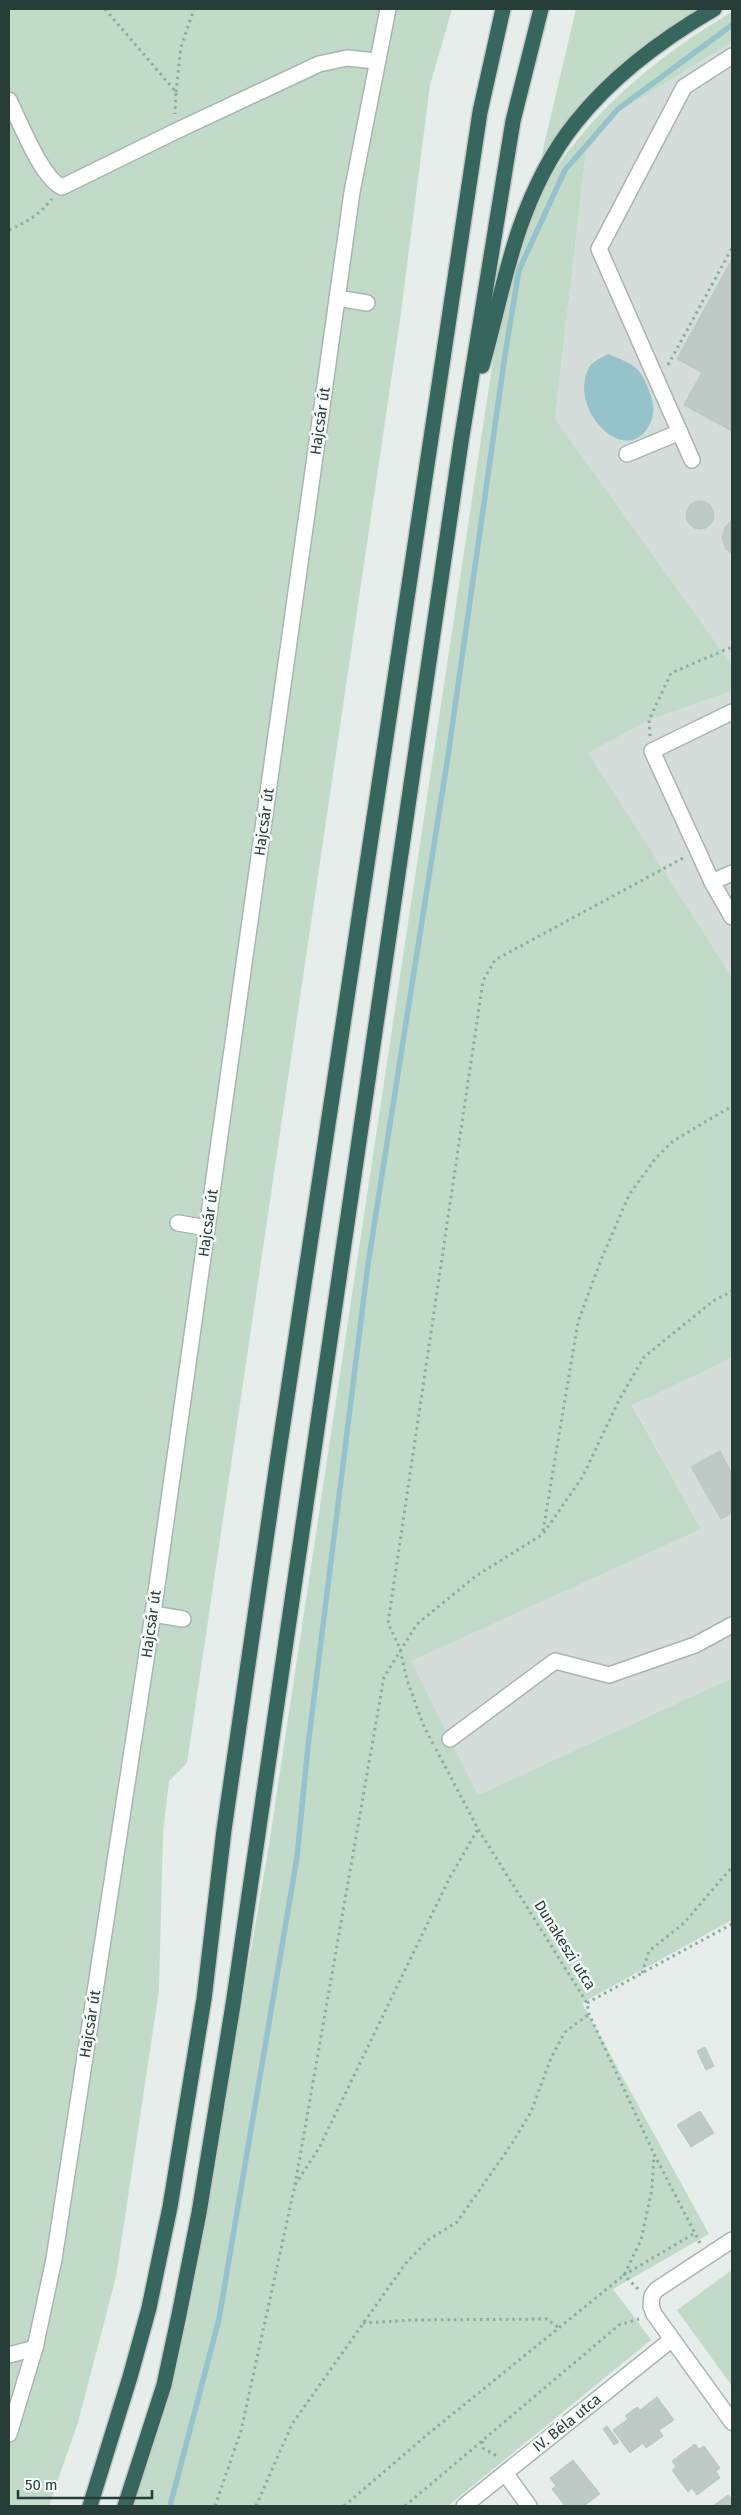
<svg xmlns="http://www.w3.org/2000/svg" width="741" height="2515" font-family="'Fira Sans',sans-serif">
<rect width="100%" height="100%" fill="#e6edea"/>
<g fill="#d4ddd9">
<path d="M732 42V665L555 419 586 152 620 111Z"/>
<path d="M732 691V977L587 753 649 720Z"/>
<path d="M732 1358V1678L478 1795 410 1660 701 1529 632 1404Z"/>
</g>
<g fill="#c2dbc9">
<path d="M9 9H452L430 85 400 320 187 1763 169 1781 163 1833 159 1990 116 2277 78 2422 49 2506H9Z"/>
<path d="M576 9H698C634 51 583 93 541 158Z"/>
<path d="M732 12V42L620 111 586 152 555 419 732 665V691L649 720 588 753 732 977V1358L632 1405 701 1529 411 1661 478 1795 732 1678V1920L582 2003 709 2234 613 2289 651 2340 448 2506H134L165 2408 188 2317 269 1845 504 287C519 250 531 209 552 175 594 108 665 51 732 12Z"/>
<path d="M732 2270V2386L677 2310Z"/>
</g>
<path fill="#95c2cb" d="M608 354C637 366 640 366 651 396 655 408 654 419 647 429 622 466 566 406 590 366 593 361 603 357 608 354Z"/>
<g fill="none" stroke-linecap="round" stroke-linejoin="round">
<path stroke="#95c2cb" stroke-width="5.5" d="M170 2506 219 2319 297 1857 308 1746 368 1264 448 756 505 355 519 270 565 170 618 109 732 25"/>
</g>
<g fill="#becac6" stroke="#b9c6c1">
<path d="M732 259V431L684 405 702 372 677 359Z"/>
<circle cx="700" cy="515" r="14"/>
<path d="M732 520V554L726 549 722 537 726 526Z"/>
<path d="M720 1451 732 1474V1513L721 1519 691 1467Z"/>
<path d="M705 2047 714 2066 706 2070 697 2051Z"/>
<path d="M700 2111 714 2133 691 2147 677 2125Z"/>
<path d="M657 2397 674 2420 659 2430 663 2436 646 2448 643 2443 630 2453 613 2430 628 2419 625 2416 637 2407 640 2410Z"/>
<path d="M607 2426 619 2442 614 2445 603 2429Z"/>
<path d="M695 2444 699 2449 704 2446 720 2468 716 2471 720 2478 697 2495 692 2488 688 2492 672 2470 676 2467 672 2461Z"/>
<path d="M573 2460 600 2494 584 2506H571L570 2504 565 2506 552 2489 556 2486 550 2478Z"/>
<path d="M728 2495 732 2499V2506H713Z"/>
</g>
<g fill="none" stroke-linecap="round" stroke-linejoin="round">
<g stroke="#a9b5b1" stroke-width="18">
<g id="minor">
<path d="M9 100C19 120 42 179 62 187L174 132 319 64 347 58 376 61"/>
<path d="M337 298 367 303"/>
<path d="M627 454 680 432"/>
<path d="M692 460 599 249 684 87 732 56"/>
<path d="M732 712 652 751 712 882 732 917"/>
<path d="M712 882 732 873"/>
<path d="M178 1223 207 1228"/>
<path d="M153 1614 183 1619"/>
<path d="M450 1739 555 1661 609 1675 695 1645 732 1625"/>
<path d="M732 2240 656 2290 652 2296 651 2306 654 2314 732 2422"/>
<path d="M9 2355 35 2348"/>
<path d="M9 2434 35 2348 54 2259 153 1614 352 192 388 9"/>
<path d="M505 2473 529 2506"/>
<path d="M464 2506 671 2340"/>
</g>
</g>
<g stroke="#c3c9c7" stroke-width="18">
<g id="highway">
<path d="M482 366C495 321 504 274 519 230 532 192 551 153 576 122 612 77 664 38 714 9"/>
<path d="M90 2506 130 2377 149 2308 170 2207 204 1999 224 1830 277 1464 480 112 503 9"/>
<path d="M125 2506 164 2385 179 2315 199 2213 233 2005 461 442 513 121 541 9"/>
</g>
</g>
<g stroke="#8aada2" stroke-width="3" stroke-dasharray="2.5 4" stroke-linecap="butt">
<path d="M105 9 176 92 175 114"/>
<path d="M176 92 181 47 194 9"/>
<path d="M9 230C27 222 40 214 52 199"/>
<path d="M668 365 732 248"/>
<path d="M650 736 649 720 671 673 732 647"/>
<path d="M543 1531 578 1322 601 1260 629 1195 655 1159 673 1141 732 1106"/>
<path d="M433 1744 423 1724 407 1680 400 1649 388 1623 483 981 495 960 685 857"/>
<path d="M436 1749 478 1829 587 2003 589 2014 654 2154 700 2243"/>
<path d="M642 1973 649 1951 684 1923 732 1867"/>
<path d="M587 2003 732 1924"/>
<path d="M295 2185 384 1677 417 1624 476 1576 543 1534 583 1476 619 1400 644 1357 713 1301 732 1291"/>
<path d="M638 2289 624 2275 695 2233"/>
<path d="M363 2323 414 2320 547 2319 559 2328"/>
<path d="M482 2441 483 2448 499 2457"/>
<path d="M215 2506 241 2431 295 2185 319 2148 450 1877 478 1829"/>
<path d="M256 2506 292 2424 406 2263 428 2240 457 2222 511 2145 531 2112 551 2058 565 2032 589 2014"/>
<path d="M344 2506 428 2434 624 2275 641 2240 652 2189 654 2155"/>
<path d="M405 2506 619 2325 639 2319"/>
</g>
<use href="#minor" stroke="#fff" stroke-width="15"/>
<use href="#highway" stroke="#36665d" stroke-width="15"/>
</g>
<g text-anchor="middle" stroke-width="5" stroke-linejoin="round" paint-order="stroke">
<g font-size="15" fill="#273d37" stroke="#f6faf8">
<text transform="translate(320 421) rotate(-82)" y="5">Hajcsár út</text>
<text transform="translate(264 822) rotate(-82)" y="5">Hajcsár út</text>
<text transform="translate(208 1223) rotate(-82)" y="5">Hajcsár út</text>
<text transform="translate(151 1624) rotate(-82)" y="5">Hajcsár út</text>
<text transform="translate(565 1945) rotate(58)" y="5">Dunakeszi utca</text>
<text transform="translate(90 2024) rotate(-81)" y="5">Hajcsár út</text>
<text transform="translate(567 2423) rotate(-39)" y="5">IV. Béla utca</text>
</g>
</g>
<rect width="741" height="2515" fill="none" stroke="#273d37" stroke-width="20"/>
<path d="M18 2490v8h134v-8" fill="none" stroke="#273d37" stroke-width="2.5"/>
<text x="25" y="2490" font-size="15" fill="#273d37" stroke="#f6faf8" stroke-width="4" paint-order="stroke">50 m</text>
</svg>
